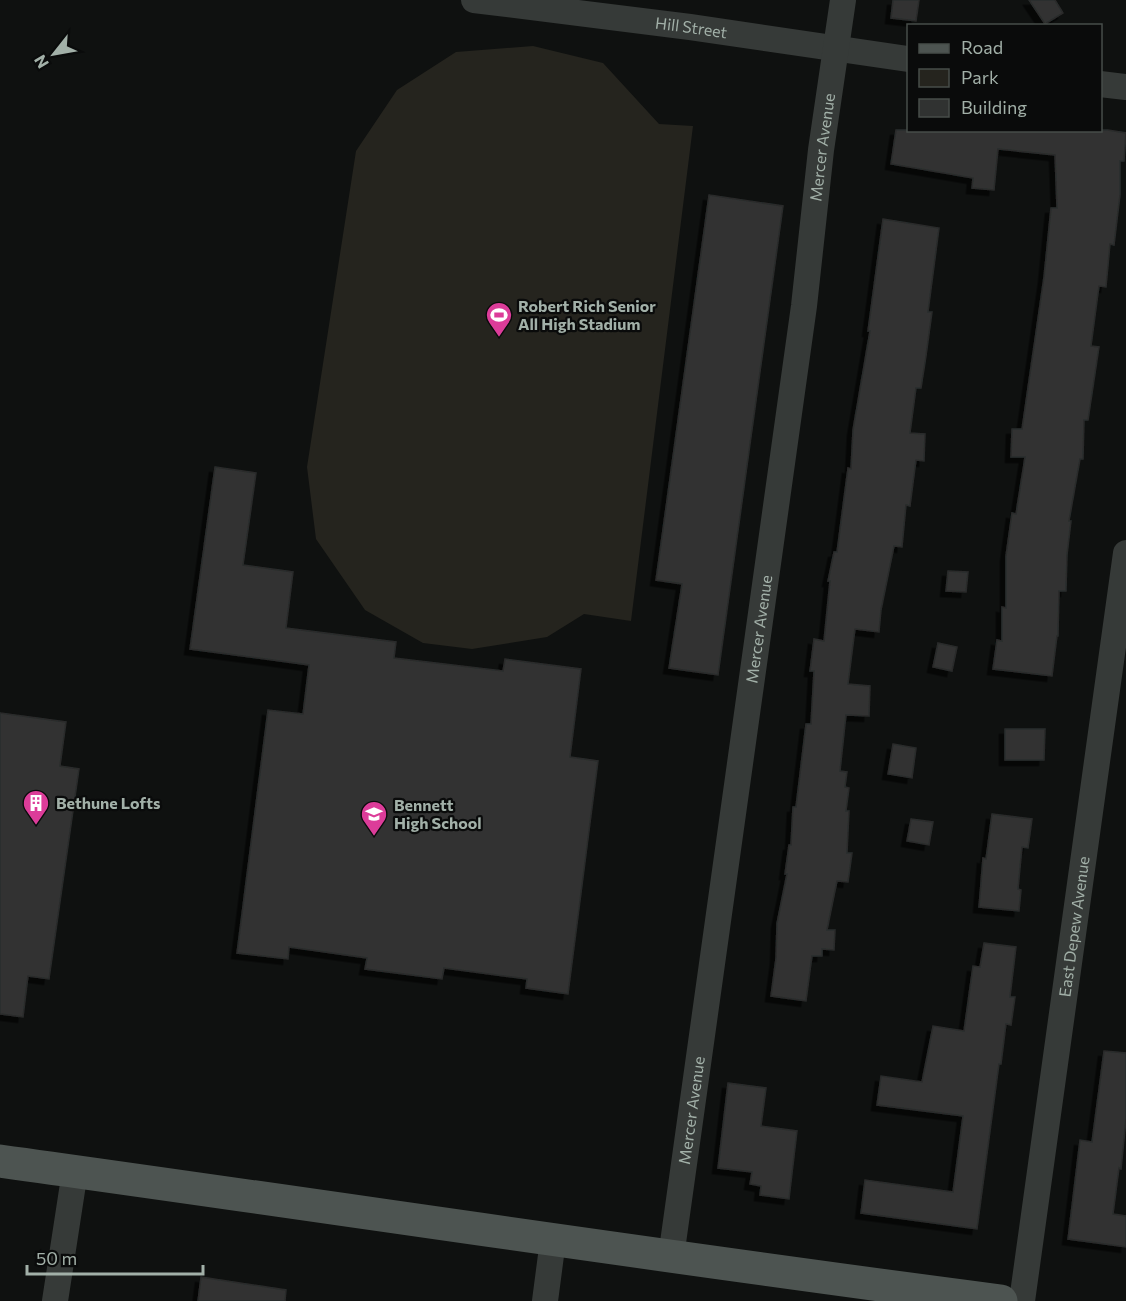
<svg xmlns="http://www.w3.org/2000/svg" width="1126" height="1301" font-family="Commissioner,sans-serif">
<defs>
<filter id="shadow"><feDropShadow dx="-5.5" dy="5.5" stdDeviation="0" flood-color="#0009"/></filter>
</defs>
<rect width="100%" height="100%" fill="#0f1110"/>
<path fill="#25241e" d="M533 46 603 63 659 124 693 126 631 621 584 614 547 637 472 649 423 643 365 610 316 539 307 467 356 151 397 90 456 52Z"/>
<g fill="#303231" stroke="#2a2c2c" stroke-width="1.5" filter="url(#shadow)">
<path d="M893 0H919L916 21 891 18Z"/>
<path d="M1029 0H1055L1063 13 1045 24Z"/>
<path d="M896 130H1108L1126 133 1124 161H1120V195L1114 245 1110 244 1106 287 1099 286 1091 346 1099 347 1088 420H1084L1083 459H1080L1069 521H1071L1067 555 1066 591H1059L1058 636H1057L1052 676 993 669 997 640 1002 641V607L1006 608V556L1012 513 1016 514 1025 457H1011L1012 429H1022L1044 277 1051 208H1057L1055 155 998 149 994 190 972 188 973 178 891 164Z"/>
<path d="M709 195 783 206 718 675 669 668 682 584 656 580Z"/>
<path d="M883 219 939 228 928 312H932L926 356 921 388H916L910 433 925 434 924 461 916 460 910 506 906 505 902 547 894 546 881 610 879 632 855 629 848 684 870 686 869 716 846 715 840 771 847 772 845 787 849 788 846 811H849L847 853H852L848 882 837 881 827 930H835L834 950 822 949V956H812L806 1001 771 996 776 958 777 923 787 874H785L789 845H791L793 807H796L806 724H811L814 671H810L814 639 824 641 830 581H828L834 552H837L848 468 851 469 853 430 870 331H868Z"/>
<path d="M215 467 256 473 243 565 293 572 286 628 396 642 394 658 503 671 505 659 581 669 570 757 598 761 568 994 526 988 527 979 444 968 442 979 365 969 367 958 289 947 288 959 237 953 268 710 303 714 309 665 190 649Z"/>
<path d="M948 571 968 572 966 592 946 591Z"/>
<path d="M938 643 957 647 952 671 933 667Z"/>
<path d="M0 713 66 722 60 766 79 769 49 979 28 976 23 1017 0 1014Z"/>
<path d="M1005 729H1045L1044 760H1005Z"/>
<path d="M893 744 916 748 912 778 888 774Z"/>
<path d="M992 814 1032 819 1028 848 1022 847 1018 889 1021 890 1019 911 979 907 983 858 986 859Z"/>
<path d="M911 819 933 822 929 845 907 841Z"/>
<path d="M984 943 1016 947 1010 997H1015L1011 1025 1006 1024 1001 1064H999L977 1229 861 1213 865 1180 953 1192 963 1116 877 1105 881 1076 922 1082 933 1026 964 1031 973 966 980 967Z"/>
<path d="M1104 1051 1126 1053V1119L1121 1169 1119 1168 1113 1214 1126 1216V1247L1068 1239 1080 1140 1092 1142Z"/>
<path d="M728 1083 766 1088 761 1126 797 1131 789 1199 760 1195 761 1186 750 1184 752 1172 718 1168Z"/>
<path d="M201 1277 286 1290 285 1301H198Z"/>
</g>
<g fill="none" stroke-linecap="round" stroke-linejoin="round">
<g stroke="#363a38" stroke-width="26">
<path id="s1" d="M474 0 690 27 908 59"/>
<path d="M1100 84 1126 87"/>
<path id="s2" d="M671 1257 804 306 821 150 843 0"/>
<path d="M55 1301 75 1171"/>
<path d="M545 1301 553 1240"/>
<path id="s3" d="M1022 1301 1126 553"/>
</g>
<path stroke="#4d5451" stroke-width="33" d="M0 1161C334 1207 667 1258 1001 1301"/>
</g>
<defs>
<g id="stadium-pin" transform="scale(1.35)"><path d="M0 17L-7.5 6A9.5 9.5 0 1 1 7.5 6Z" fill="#dc3c99" stroke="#0a0b0b"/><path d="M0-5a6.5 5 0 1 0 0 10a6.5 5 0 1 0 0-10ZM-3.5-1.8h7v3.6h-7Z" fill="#fff"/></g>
<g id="building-pin" transform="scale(1.35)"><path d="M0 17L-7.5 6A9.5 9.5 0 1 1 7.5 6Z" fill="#dc3c99" stroke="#0a0b0b"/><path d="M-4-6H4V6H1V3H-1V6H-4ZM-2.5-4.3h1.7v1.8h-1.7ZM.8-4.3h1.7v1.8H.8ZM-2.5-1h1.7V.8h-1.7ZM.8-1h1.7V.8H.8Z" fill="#fff"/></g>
<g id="school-pin" transform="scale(1.35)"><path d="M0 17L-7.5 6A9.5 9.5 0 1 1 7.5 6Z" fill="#dc3c99" stroke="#0a0b0b"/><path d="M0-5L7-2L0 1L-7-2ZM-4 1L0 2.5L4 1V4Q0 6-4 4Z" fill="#fff"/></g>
</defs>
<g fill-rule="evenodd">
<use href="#stadium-pin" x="499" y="315"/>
<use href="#building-pin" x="36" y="803"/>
<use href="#school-pin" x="374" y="814"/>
</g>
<g text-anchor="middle" stroke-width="4.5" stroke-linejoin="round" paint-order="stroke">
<g font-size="16" fill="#a2b0a8" stroke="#0a0b0b">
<text dy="6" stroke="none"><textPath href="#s1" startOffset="219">Hill Street</textPath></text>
<text dy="6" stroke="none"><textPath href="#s2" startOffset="1120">Mercer Avenue</textPath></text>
<text dy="6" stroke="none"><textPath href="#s2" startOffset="634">Mercer Avenue</textPath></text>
<text dy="6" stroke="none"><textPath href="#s3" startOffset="378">East Depew Avenue</textPath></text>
<text dy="6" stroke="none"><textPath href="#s2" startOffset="148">Mercer Avenue</textPath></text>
</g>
<g font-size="16" font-weight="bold" fill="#a2b0a8" stroke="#0a0b0b" text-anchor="start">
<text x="518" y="312">Robert Rich Senior<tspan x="518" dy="18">All High Stadium</tspan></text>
<text x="56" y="809">Bethune Lofts</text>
<text x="394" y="811">Bennett<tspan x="394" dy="18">High School</tspan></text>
</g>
</g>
<rect x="907" y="24" width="195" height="108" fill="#0a0b0b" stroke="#474d4a" stroke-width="1.5"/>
<rect x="919" y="44" width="30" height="9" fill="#4d5451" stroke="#474d4a" stroke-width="1.5"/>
<text x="961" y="54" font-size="18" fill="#a2b0a8">Road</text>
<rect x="919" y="69" width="30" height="18" fill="#25241e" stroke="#474d4a" stroke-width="1.5"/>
<text x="961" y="84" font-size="18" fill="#a2b0a8">Park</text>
<rect x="919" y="99" width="30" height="18" fill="#303231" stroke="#474d4a" stroke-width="1.5"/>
<text x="961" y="114" font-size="18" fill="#a2b0a8">Building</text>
<g transform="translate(54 54) rotate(239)" stroke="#0a0b0b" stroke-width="4.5" paint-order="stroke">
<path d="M0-4.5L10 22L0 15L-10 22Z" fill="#a2b0a8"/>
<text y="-9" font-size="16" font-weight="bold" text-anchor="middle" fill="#a2b0a8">N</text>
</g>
<path d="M27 1265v9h176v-9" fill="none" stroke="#a2b0a8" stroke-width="3"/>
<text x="36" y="1265" font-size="18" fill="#a2b0a8" stroke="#0a0b0b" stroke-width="4.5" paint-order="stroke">50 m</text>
</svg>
